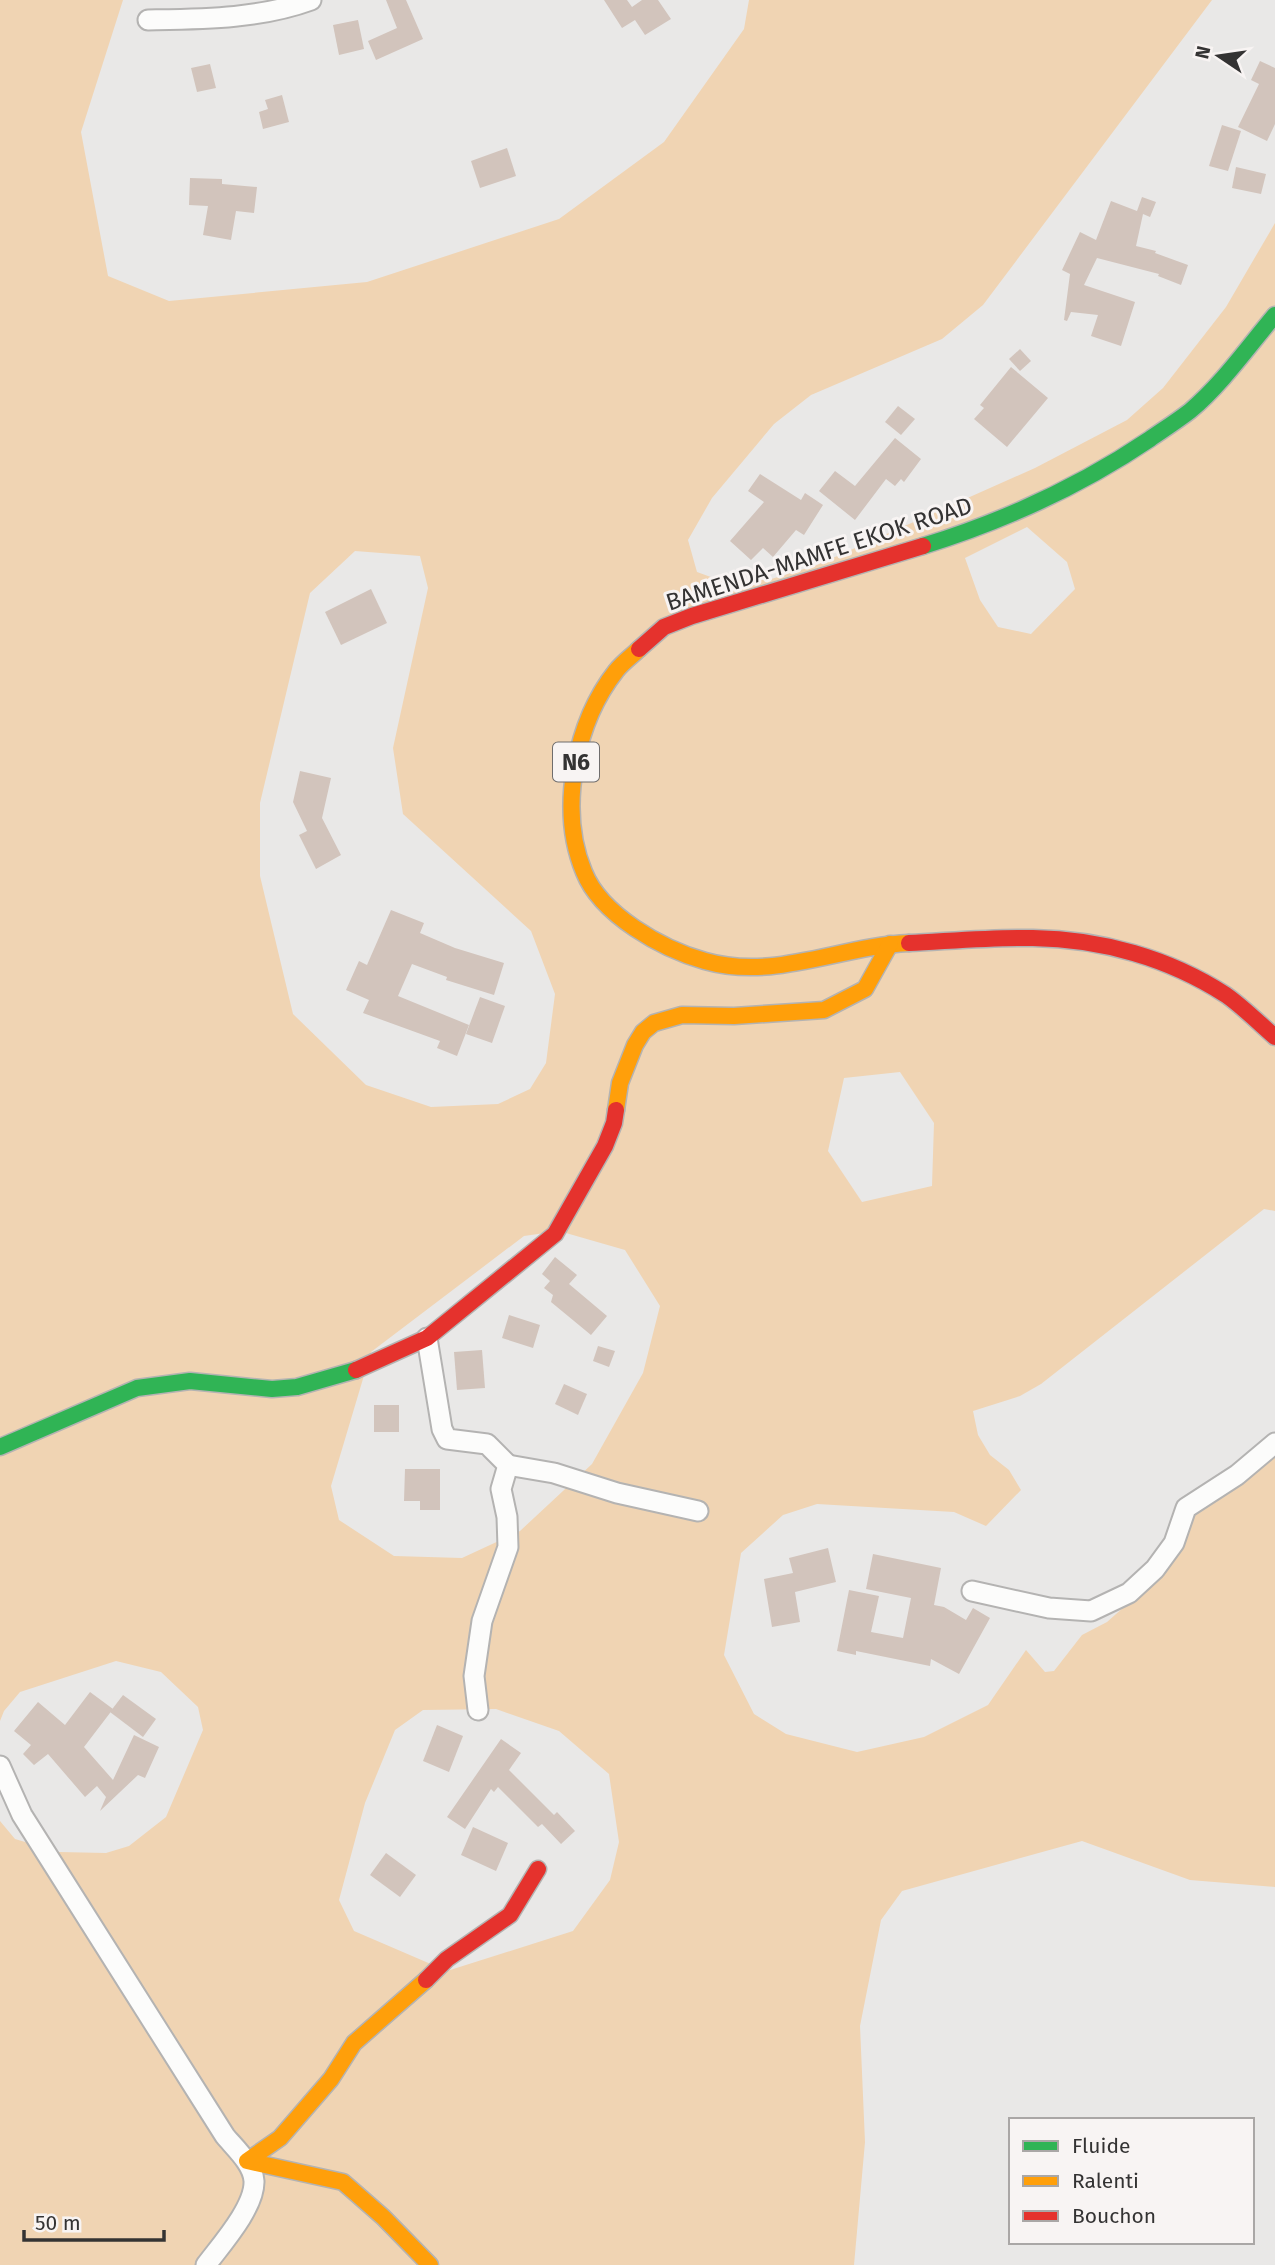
<svg xmlns="http://www.w3.org/2000/svg" width="1275" height="2265" font-family="'Fira Sans',sans-serif">
<rect width="100%" height="100%" fill="#e9e8e7"/>
<path fill="#f0d4b3" fill-rule="evenodd" d="M0 0H123L81 132 108 276 169 301 367 282 559 219 664 142 744 29 749 0H1212L983 305 942 339 811 395 774 424 712 498 688 540 697 572 719 580H768L817 565 1035 468 1127 420 1163 388 1226 307 1275 223V1211L1264 1209 1041 1384 1020 1396 973 1411 978 1435 990 1455 1009 1470 1021 1490 986 1526 954 1512 817 1504 783 1515 741 1553 724 1655 754 1714 786 1734 857 1752 924 1737 988 1705 1026 1650 1045 1672 1054 1671 1082 1635 1107 1622 1133 1599 1189 1516 1275 1451V1887L1190 1880 1082 1841 902 1891 881 1920 860 2026 865 2142 854 2265H0V1821L15 1839 59 1852 106 1853 129 1846 166 1817 203 1730 198 1707 161 1672 116 1661 20 1692 4 1711 0 1721ZM1027 527 1067 562 1075 589 1031 634 998 627 980 600 965 558ZM355 551 420 556 428 588 393 748 403 814 531 931 555 994 546 1063 530 1089 498 1104 431 1107 366 1085 293 1014 260 876V803L310 593ZM900 1072 934 1123 932 1186 862 1202 828 1151 844 1078ZM559 1231 625 1250 660 1306 643 1373 592 1464 520 1531 462 1558 394 1556 339 1520 331 1486 371 1352 524 1236ZM496 1709 559 1731 609 1774 619 1842 610 1880 573 1931 447 1971 354 1931 339 1900 365 1803 395 1730 423 1710Z"/>
<g fill="#d2c4bc">
<path d="M386 0H406L423 39 376 60 368 41 397 28Z"/>
<path d="M604 0H627L632 7 642 0H658L671 19 645 35 635 20 622 28Z"/>
<path d="M358 20 364 49 339 55 333 25Z"/>
<path d="M1260 61 1275 68V124L1267 141 1238 127 1259 84 1251 80Z"/>
<path d="M210 64 216 88 197 92 191 68Z"/>
<path d="M282 95 289 122 263 129 259 112 268 109 265 100Z"/>
<path d="M1222 125 1241 131 1228 171 1209 166Z"/>
<path d="M507 148 516 176 480 188 471 161Z"/>
<path d="M1236 167 1266 174 1261 194 1232 188Z"/>
<path d="M190 178 222 179V184L257 187 254 213 236 211 231 240 203 235 208 206 189 205Z"/>
<path d="M1142 197 1156 202 1150 217 1143 214 1136 246 1156 251 1155 253 1188 265 1181 285 1158 276 1159 274 1097 258 1084 285 1135 302 1121 346 1091 336 1098 315 1071 312 1067 321 1064 320 1070 274 1062 270 1080 232 1096 240 1111 201 1137 211Z"/>
<path d="M1020 349 1031 361 1020 371 1009 359Z"/>
<path d="M1011 367 1048 398 1007 447 974 419 984 408 980 405Z"/>
<path d="M898 406 915 419 901 435 885 422Z"/>
<path d="M895 438 921 459 904 482 901 479 895 486 886 479 855 520 819 491 835 471 855 486Z"/>
<path d="M760 474 801 500 805 493 823 505 804 535 796 530 773 557 763 548 751 560 730 541 764 502 748 491Z"/>
<path d="M371 589 387 623 341 645 325 612Z"/>
<path d="M300 771 331 778 322 818 341 855 316 869 299 835 307 831 293 802Z"/>
<path d="M391 910 424 923 420 933 455 948 504 963 494 995 446 980 447 977 412 964 398 996 469 1025 457 1056 437 1048 440 1041 363 1013 369 1000 346 990 359 961 367 965Z"/>
<path d="M480 997 505 1006 492 1043 466 1034Z"/>
<path d="M555 1257 577 1275 569 1284 607 1316 591 1335 551 1302 553 1295 544 1288 550 1281 542 1274Z"/>
<path d="M509 1315 540 1325 533 1348 502 1338Z"/>
<path d="M598 1346 615 1351 609 1367 593 1361Z"/>
<path d="M482 1350 485 1388 457 1390 454 1352Z"/>
<path d="M564 1384 587 1394 578 1415 555 1404Z"/>
<rect x="374" y="1405" width="25" height="27"/>
<path d="M405 1469H440V1510H420V1501H404Z"/>
<path d="M828 1548 836 1582 795 1592 800 1622 772 1627 764 1579 793 1573 789 1558Z"/>
<path d="M873 1554 941 1568 934 1605 944 1607 966 1620 973 1608 990 1618 959 1674 931 1659 930 1666 856 1651V1655L837 1651 849 1590 879 1596 871 1632 903 1638 911 1598 866 1589Z"/>
<path d="M90 1692 113 1709 84 1747 113 1780 134 1735 159 1747 145 1778 138 1775 100 1811 106 1797 97 1786 85 1797 48 1754 34 1765 23 1754 31 1745 14 1731 38 1702 65 1725Z"/>
<path d="M123 1695 156 1719 143 1737 110 1712Z"/>
<path d="M437 1725 463 1736 449 1772 423 1761Z"/>
<path d="M501 1739 521 1753 509 1770 554 1815 557 1812 575 1831 561 1844 542 1824 538 1827 498 1787 494 1792 491 1789 465 1829 447 1817Z"/>
<path d="M473 1827 508 1843 496 1871 461 1855Z"/>
<path d="M386 1853 416 1875 400 1897 370 1875Z"/>
</g>
<g fill="none" stroke-linecap="round" stroke-linejoin="round">
<g stroke="#b4b3b2" stroke-width="23">
<g id="street">
<path d="M148 20C203 19 259 19 311 0"/>
<path d="M427 1338 442 1429 447 1439 487 1444 508 1465 501 1489 507 1517 508 1547 482 1621 474 1676 478 1710"/>
<path d="M508 1465 554 1473 617 1493 698 1511"/>
<path d="M972 1591 1049 1608 1091 1611 1129 1593 1155 1569 1174 1543 1186 1508 1237 1475 1275 1443"/>
<path d="M0 1766 22 1815 225 2136C235 2148 253 2164 254 2181 255 2207 221 2245 206 2265"/>
</g>
</g>
<g stroke="#b4b3b2" stroke-width="19">
<g id="fast">
<path d="M923 546C1004 521 1079 487 1150 439 1163 430 1177 421 1190 411 1222 384 1248 347 1275 315"/>
<path d="M0 1447 137 1388 190 1381 272 1389 297 1387 356 1370"/>
</g>
</g>
<g stroke="#b4b3b2" stroke-width="19">
<g id="slow">
<path d="M639 649C632 656 622 663 616 671 575 723 558 810 584 872 601 915 662 949 705 961 775 981 840 946 909 943"/>
<path d="M616 1110 620 1083 635 1045 643 1032 654 1023 682 1015 734 1016 824 1010 865 989 890 944"/>
<path d="M426 1980 354 2043 331 2079 280 2138 247 2161 343 2182 383 2217 430 2265"/>
</g>
</g>
<g stroke="#b4b3b2" stroke-width="19">
<g id="jam">
<path d="M639 649 664 627 692 616 923 546"/>
<path d="M909 943C950 941 992 937 1033 938 1101 939 1169 958 1226 995 1243 1007 1259 1023 1275 1037"/>
<path d="M356 1370 427 1338 555 1234 605 1146 614 1123 616 1110"/>
<path d="M426 1980 447 1959 510 1915 538 1869"/>
</g>
</g>
<use href="#street" stroke="#fcfcfb" stroke-width="19"/>
<use href="#fast" stroke="#30b455" stroke-width="16"/>
<use href="#slow" stroke="#ff9f0a" stroke-width="16"/>
<use href="#jam" stroke="#e5322d" stroke-width="16"/>
</g>
<g text-anchor="middle" stroke-width="6" stroke-linejoin="round" paint-order="stroke">
<rect fill="#f8f4f3" stroke="#6f6d6d" stroke-width="2" x="553" y="742.5" width="46" height="39" rx="5"/>
<g font-size="23" font-weight="bold" fill="#343333">
<text x="576" y="770">N6</text>
</g>
<g font-size="24" fill="#343333" stroke="#f8f4f3">
<text transform="translate(819 554) rotate(-18)" y="8">BAMENDA-MAMFE EKOK ROAD</text>
</g>
</g>
<rect x="1009" y="2118" width="245" height="126" fill="#f8f4f3" stroke="#aaa7a6" stroke-width="2"/>
<rect x="1023" y="2141" width="35" height="10" fill="#30b455" stroke="#aaa7a6" stroke-width="2"/>
<text x="1072" y="2153" font-size="21" fill="#343333">Fluide</text>
<rect x="1023" y="2176" width="35" height="10" fill="#ff9f0a" stroke="#aaa7a6" stroke-width="2"/>
<text x="1072" y="2188" font-size="21" fill="#343333">Ralenti</text>
<rect x="1023" y="2211" width="35" height="10" fill="#e5322d" stroke="#aaa7a6" stroke-width="2"/>
<text x="1072" y="2223" font-size="21" fill="#343333">Bouchon</text>
<g transform="translate(1219 56) rotate(283)" stroke="#f8f4f3" stroke-width="5" paint-order="stroke">
<path d="M0-5L12 26L0 18L-12 26Z" fill="#343333"/>
<text y="-10" font-size="19" font-weight="bold" text-anchor="middle" fill="#343333">N</text>
</g>
<path d="M24 2230v10h140v-10" fill="none" stroke="#343333" stroke-width="3.5"/>
<text x="35" y="2230" font-size="21" fill="#343333" stroke="#f8f4f3" stroke-width="5" paint-order="stroke">50 m</text>
</svg>
